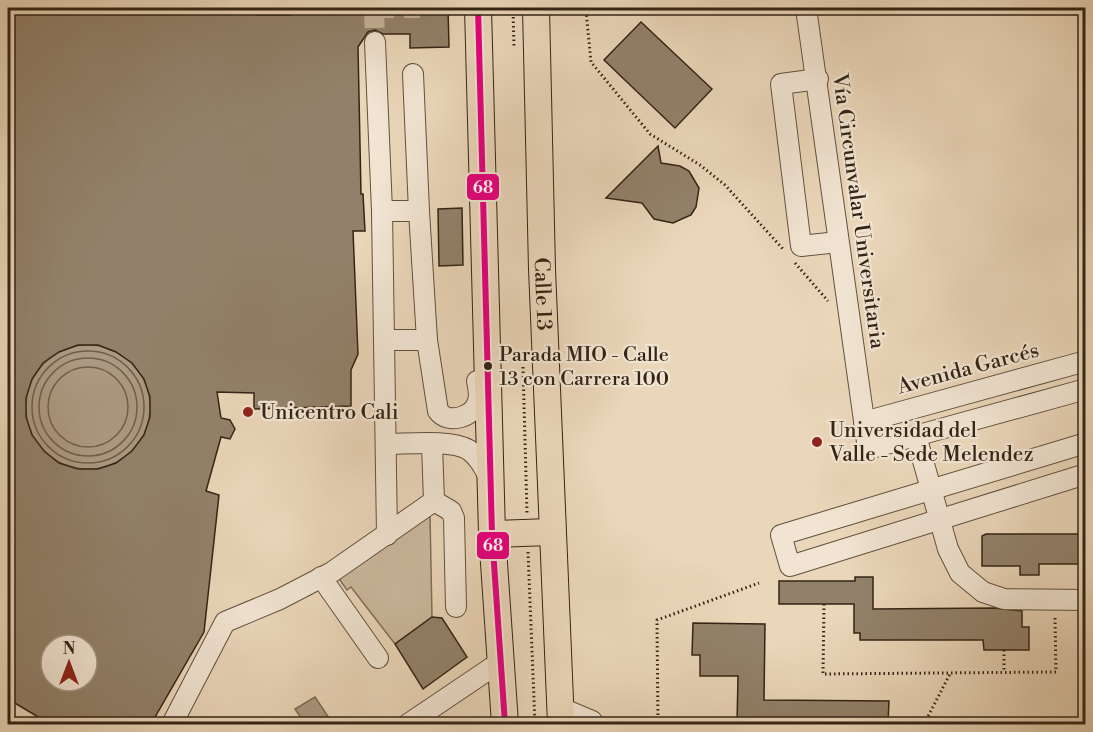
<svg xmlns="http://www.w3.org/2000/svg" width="1093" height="732" font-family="'Libre Bodoni',serif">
<rect width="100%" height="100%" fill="#ead6b9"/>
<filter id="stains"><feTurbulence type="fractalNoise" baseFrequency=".00333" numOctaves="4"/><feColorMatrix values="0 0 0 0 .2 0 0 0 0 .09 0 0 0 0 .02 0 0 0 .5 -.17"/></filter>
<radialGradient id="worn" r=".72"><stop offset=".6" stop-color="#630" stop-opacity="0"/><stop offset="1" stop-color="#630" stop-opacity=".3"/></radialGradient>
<path fill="#cbb89d" stroke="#7f6e59" stroke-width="1.5" d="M430 514 432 617 395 644 351 587 347 590 337 576Z"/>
<g fill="#ac9981" stroke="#7c6a56" stroke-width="1.5">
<circle cx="88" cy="407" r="62"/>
<path d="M315 697 333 724H305L295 709Z"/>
</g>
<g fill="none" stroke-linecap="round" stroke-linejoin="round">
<g stroke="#705e4b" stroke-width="1.5">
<circle cx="88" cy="407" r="56"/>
<circle cx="88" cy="407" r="49"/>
<circle cx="88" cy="407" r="40"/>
</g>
</g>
<g fill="#92816a" stroke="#332415" stroke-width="1.5" fill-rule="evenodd">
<path d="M8 8H258V15H290V8H448L449 47 410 48V34H383L375 30 368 32 358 47 361 194H363L365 231H353L358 354 351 370V406L254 409V393L217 392 221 418 230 420 235 429 230 439 221 437 206 491 219 495 204 632 151 724H50L8 699ZM78 345H98L116 352 132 363 144 379 150 397V417L144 435 132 451 116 463 98 469H78L59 463 44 451 32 435 26 417V398L32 379 43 363 59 352ZM51 645H87V681H51Z"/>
<path d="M641 22 712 89 675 128 604 60Z"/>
<path d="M658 146 661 163 680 166 689 171 699 188 696 207 691 215 673 223 654 219 642 203 606 198Z"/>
<path d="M462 208 463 265 439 266 438 209Z"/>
<path d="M986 534H1086V564H1039V575H1020V566H982V536Z"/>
<path d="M855 577H873V609L994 608 1022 611V627H1029V650H984L983 640H860V633H854V604H779V581H855Z"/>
<path d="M432 617 442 618 467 657 423 689 395 644Z"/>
<path d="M693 623 765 624 764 700 889 701 888 723 737 724 738 676H700V655H692Z"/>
</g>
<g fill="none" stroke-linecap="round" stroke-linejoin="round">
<g stroke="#c5b298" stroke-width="20" stroke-dasharray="20 10" stroke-linecap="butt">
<path d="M374 8H420"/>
<path d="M374 8 375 42"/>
</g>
<g stroke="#61503e" stroke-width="22">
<g id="minor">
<path d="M806 8 868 449 1086 389"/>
<path d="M375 42 382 211 387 535"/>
<path d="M413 74 419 211"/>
<path d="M818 79 781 84 801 246 838 242"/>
<path d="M382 211H419L427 340 438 411C448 425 474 417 478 401 480 395 478 386 477 381"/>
<path d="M385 340H427"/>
<path d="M864 422 1086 361"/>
<path d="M916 436 948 549 960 573 983 592 1004 599 1086 600"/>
<path d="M1086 443 781 535 790 566 1086 474"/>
<path d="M386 444C407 444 452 439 469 450 480 458 485 470 491 481"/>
<path d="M432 445 434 501"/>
<path d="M434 501 451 511 454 518 456 607"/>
<path d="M321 577 378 658"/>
<path d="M561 708 592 721"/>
<path d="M172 724 225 622 280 599 332 572 434 501"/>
<path d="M408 724 500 662"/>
</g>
</g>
<g stroke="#332415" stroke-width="28">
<g id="major">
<path d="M478 8 492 534 505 724"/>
<path id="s1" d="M536 8 542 269 561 724"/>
<path d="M492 534 551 532"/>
</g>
</g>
<g stroke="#332415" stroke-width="3" stroke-dasharray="1.5 3" stroke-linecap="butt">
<path d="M513 8 514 48"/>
<path d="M823 9 959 8"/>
<path d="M566 11 790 9"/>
<path d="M586 11 591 62 650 134 700 165 725 185 783 249"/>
<path d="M795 263 828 301"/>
<path d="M523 367 527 513"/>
<path d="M528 552 535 724"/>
<path d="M824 604 823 674 1056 672 1055 617"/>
<path d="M1004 650V672"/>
<path d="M609 720 658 719"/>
<path d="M658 724 657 620 759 583"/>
<path d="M924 724 950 674"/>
</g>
<use href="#minor" stroke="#f1e4d2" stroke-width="20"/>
<use href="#major" stroke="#ead6b9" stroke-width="26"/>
<g stroke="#f1e4d2" stroke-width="10">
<path id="bus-1" d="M478 8 492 534 505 724"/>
</g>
<use href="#bus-1" stroke="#e5007d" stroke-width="6"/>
</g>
<circle fill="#332415" stroke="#f1e4d2" stroke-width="2" cx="488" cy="366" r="5"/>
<g fill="#8f2418" stroke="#f1e4d2" stroke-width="2">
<circle cx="248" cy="412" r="6"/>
<circle cx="817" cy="442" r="6"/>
</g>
<g text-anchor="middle" stroke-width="4.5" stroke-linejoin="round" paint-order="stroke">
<g font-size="20" fill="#332415" stroke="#f1e4d2" text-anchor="start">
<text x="499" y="361">Parada MIO - Calle<tspan x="499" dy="24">13 con Carrera 100</tspan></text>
</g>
<g font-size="21" fill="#332415" stroke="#f1e4d2">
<text transform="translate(859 211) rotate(82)" y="7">Vía Circunvalar Universitaria</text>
<text dy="7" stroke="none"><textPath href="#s1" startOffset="286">Calle 13</textPath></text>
<text transform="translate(968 368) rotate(-15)" y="7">Avenida Garcés</text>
</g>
<g font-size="21" fill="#332415" stroke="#f1e4d2" text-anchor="start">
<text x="260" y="419">Unicentro Cali</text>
<text x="829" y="437">Universidad del<tspan x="829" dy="24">Valle - Sede Melendez</tspan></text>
</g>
</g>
<g stroke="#f1e4d2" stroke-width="2">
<rect x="466" y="173" width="34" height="28" rx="6" fill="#e5007d"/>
<rect x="476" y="531" width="34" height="29" rx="6" fill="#e5007d"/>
</g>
<g font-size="16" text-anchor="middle" font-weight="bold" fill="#fff">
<text x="483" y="193">68</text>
<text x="493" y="551">68</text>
</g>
<rect width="1093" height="732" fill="none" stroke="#ead6b9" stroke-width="30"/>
<rect x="9" y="9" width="1075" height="714" fill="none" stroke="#332415" stroke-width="3"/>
<rect x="15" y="15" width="1063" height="702" fill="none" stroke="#332415" stroke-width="1.5"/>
<g transform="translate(69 663)"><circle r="28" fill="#f1e4d2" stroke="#a59786" stroke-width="1.5"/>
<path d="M0-4.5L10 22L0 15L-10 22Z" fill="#8f2418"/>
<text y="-9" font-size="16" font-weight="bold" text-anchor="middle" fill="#332415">N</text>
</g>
<rect width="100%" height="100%" filter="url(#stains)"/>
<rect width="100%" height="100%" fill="url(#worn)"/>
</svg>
